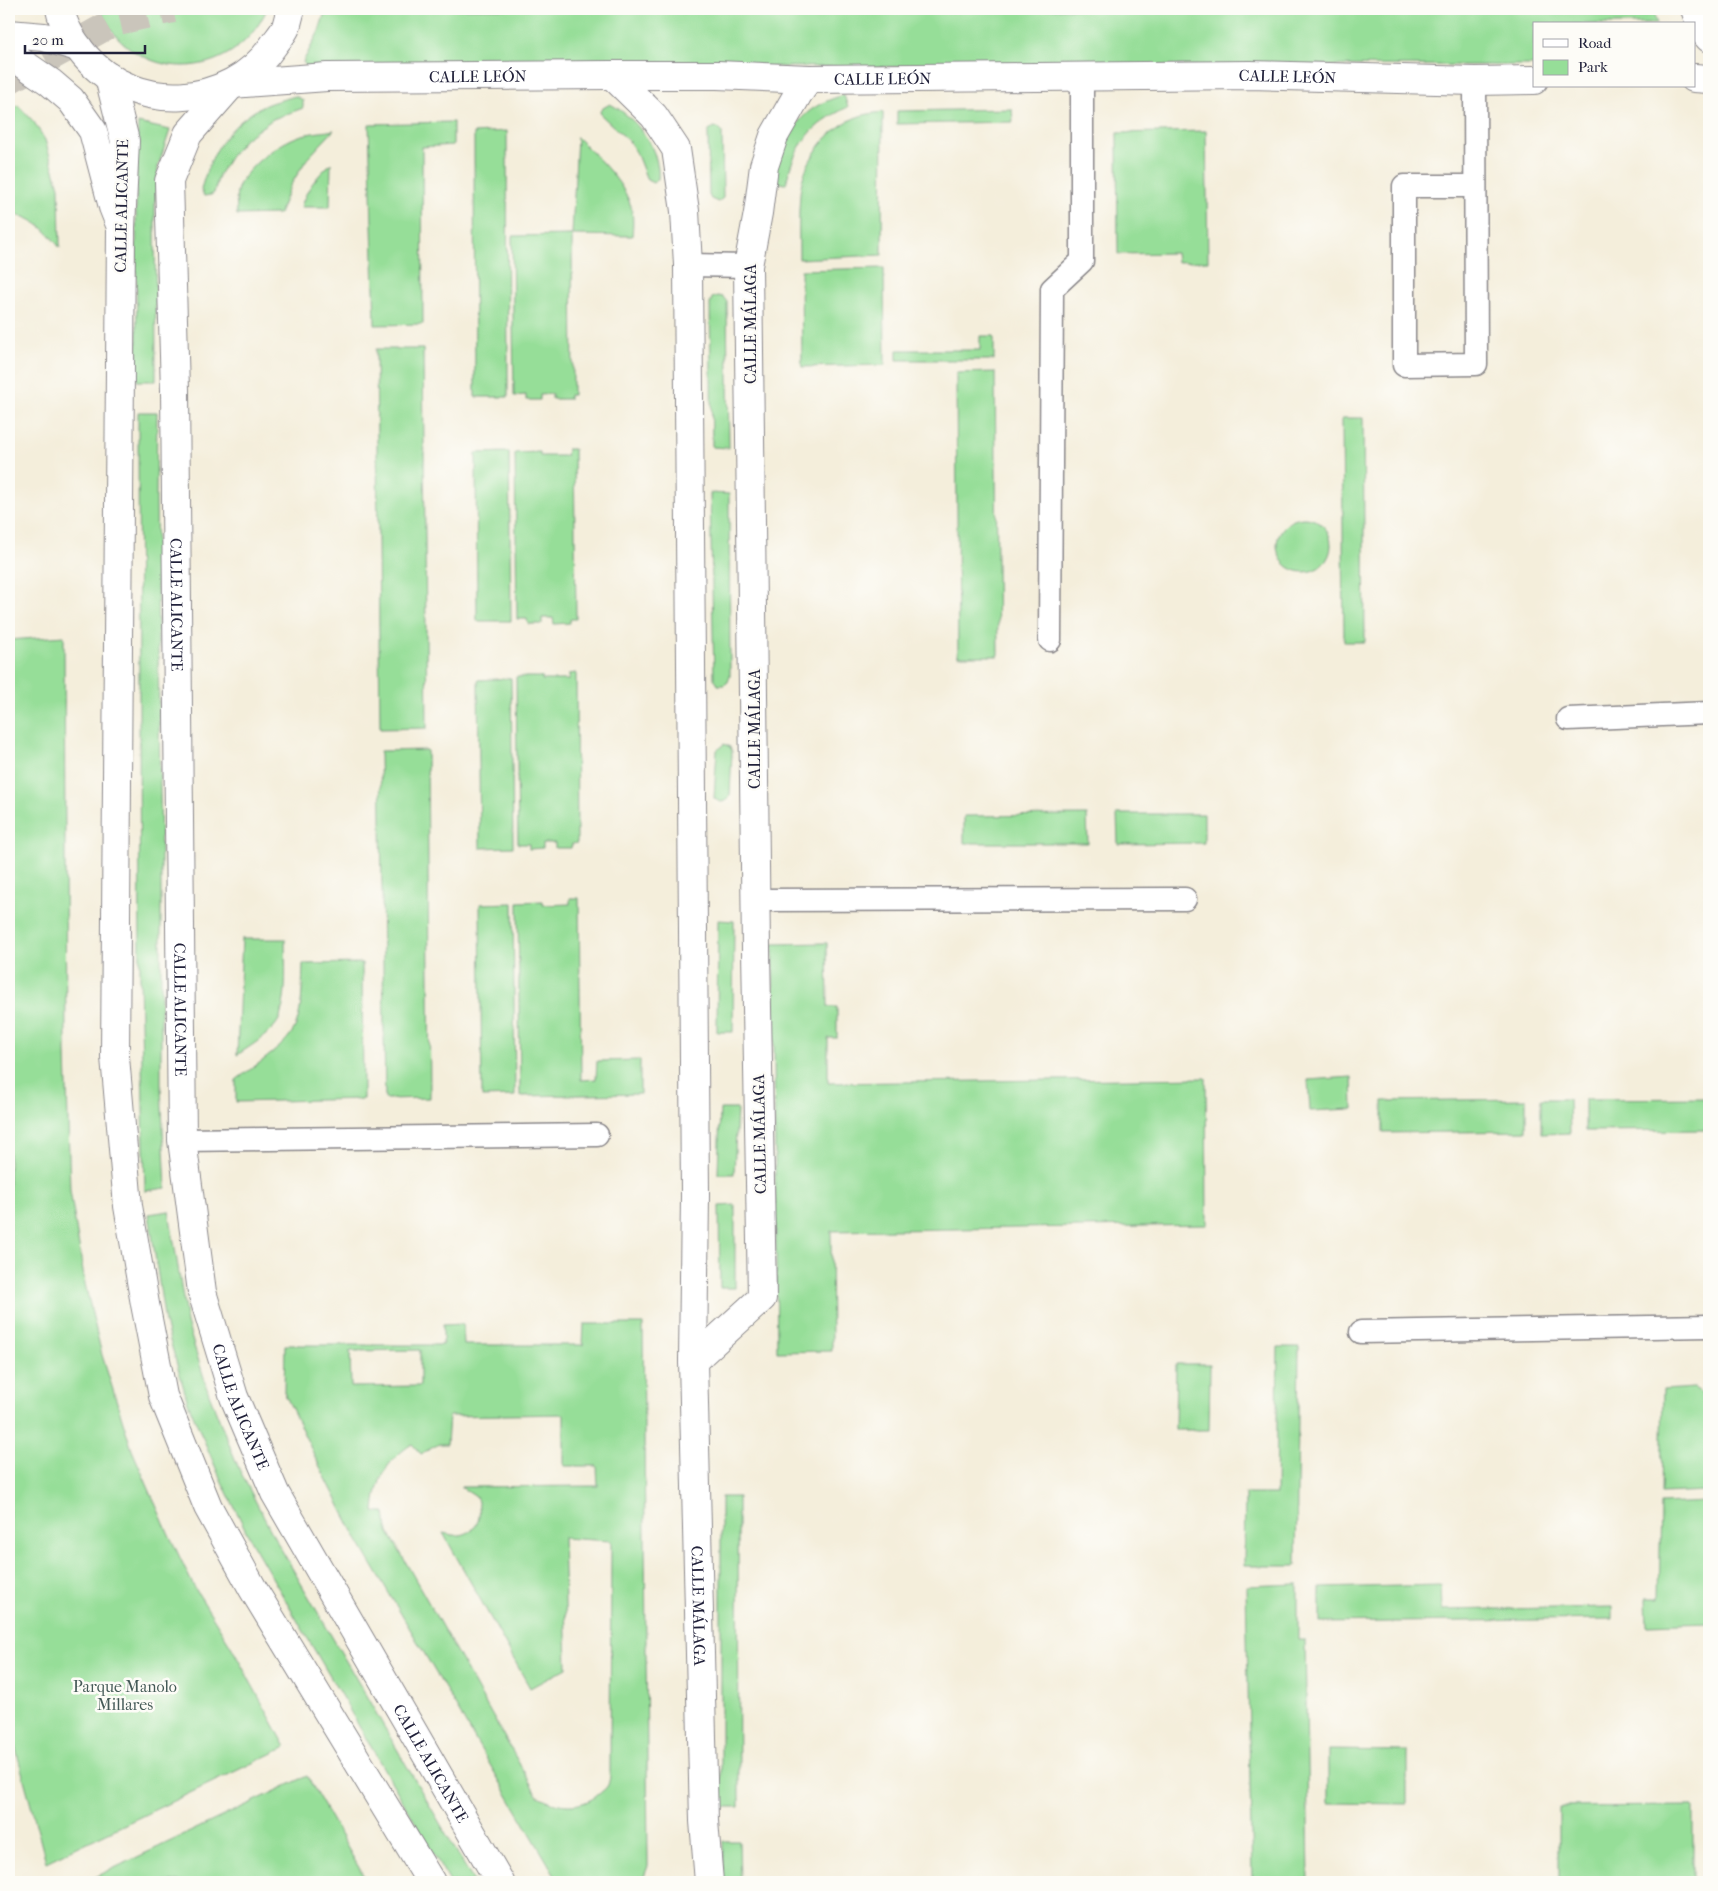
<svg xmlns="http://www.w3.org/2000/svg" width="1718" height="1891" font-family="'IM FELL French Canon',serif">
<rect width="100%" height="100%" fill="#fdfcf7"/>
<filter id="ink" filterUnits="userSpaceOnUse"><feTurbulence type="fractalNoise" baseFrequency=".02" numOctaves="2"/><feDisplacementMap in="SourceGraphic" scale="10" xChannelSelector="R" yChannelSelector="G"/><feConvolveMatrix kernelMatrix="1 2 1 2 8 2 1 2 1" color-interpolation-filters="sRGB"/></filter>
<filter id="wash" filterUnits="userSpaceOnUse"><feTurbulence type="fractalNoise" baseFrequency=".0096" numOctaves="4" result="noise"/><feDisplacementMap in="SourceGraphic" scale="20" xChannelSelector="R" yChannelSelector="G"/><feGaussianBlur stdDeviation="1.12" result="paint"/><feColorMatrix in="noise" values="0 0 0 0 0 0 0 0 0 0 0 0 0 0 0 0 0 1.4 0 .05"/><feComposite in="paint" operator="in"/></filter>
<g filter="url(#wash)">
<rect width="100%" height="100%" fill="#f4eedb"/>
<g fill="#96de98" stroke="#5c806a" fill-rule="evenodd">
<path d="M99 9H267C233 85 133 85 99 9Z"/>
<path d="M326 9H1652L1657 24H1534V65L308 68 303 62 319 31Z"/>
<path d="M844 95 848 107C812 124 794 145 786 184L771 182C773 167 777 159 784 146 798 116 813 104 844 95Z"/>
<path d="M295 96 303 100V108L273 119 245 139 231 156 219 175 214 193 211 195 204 196 201 190C209 156 227 127 258 109 269 102 283 100 295 96Z"/>
<path d="M610 104C636 117 661 150 658 179L653 183 647 180 636 152 629 141 601 115 600 111 603 108Z"/>
<path d="M18 105 34 122 45 140 59 187 60 248C43 226 36 220 9 212V111Z"/>
<path d="M1012 109 1013 122 897 124V111Z"/>
<path d="M883 112 882 255 799 259C799 238 798 215 800 194 802 162 829 126 860 116 867 114 875 113 883 112Z"/>
<path d="M453 122V145L422 147 423 324 375 325 369 124Z"/>
<path d="M138 123 170 130 158 167 155 205 156 381H137L136 191Z"/>
<path d="M714 127 718 128 722 132 723 198 718 202 711 199 709 195 708 132Z"/>
<path d="M334 130 307 159 290 186 279 214 237 215C237 207 235 195 238 188 246 166 284 138 307 134 316 132 325 132 334 130Z"/>
<path d="M507 131 508 397H475L474 133Z"/>
<path d="M1206 131 1208 261 1177 262 1176 253 1118 254 1117 133Z"/>
<path d="M577 137C595 156 619 176 629 201 634 212 633 225 632 236L572 235 573 395H569V399H552V394L540 395V400H526V395L514 396 512 236 572 235Z"/>
<path d="M331 163 330 207H301C307 187 317 177 331 163Z"/>
<path d="M884 268 885 365 802 367 801 270Z"/>
<path d="M717 296 723 297 727 302 729 448 712 447 710 304 712 298Z"/>
<path d="M980 336H994V360H897V350H980Z"/>
<path d="M376 349H423L427 728 380 729Z"/>
<path d="M995 372 998 656H958L956 373Z"/>
<path d="M138 412H157L156 499 161 861V1088L166 1188 145 1191 140 979Z"/>
<path d="M1342 418H1363L1365 642H1344Z"/>
<path d="M567 449H574L576 619H570V623L554 624 553 618H542V624H528L527 619H517L515 453 540 452V456H566Z"/>
<path d="M509 452 511 621H477L476 453Z"/>
<path d="M710 493 729 494 730 676 728 682 724 685H718L714 678Z"/>
<circle cx="1304" cy="545" r="27"/>
<path d="M64 636 66 1053 70 1190 85 1284 102 1355 132 1450 165 1526 193 1585 232 1648 286 1747 46 1862 9 1723V640Z"/>
<path d="M576 673 577 843 572 844 571 848H555V843H543V848L529 849V844H518L516 677H542V680H569V674Z"/>
<path d="M511 678 513 847 480 848 478 680Z"/>
<path d="M724 744 730 747 732 751 730 795C725 803 721 804 714 798L717 750Z"/>
<path d="M427 750 430 1098 385 1099 380 751Z"/>
<path d="M1204 814V843L1118 844 1117 814Z"/>
<path d="M1087 815 1088 843H964V816Z"/>
<path d="M570 898H579L581 1080 596 1079 597 1061 640 1060V1094L520 1096 518 902 543 901V905L570 904Z"/>
<path d="M513 903 515 1096 482 1097 480 904Z"/>
<path d="M718 920 734 921 733 1032H717Z"/>
<path d="M242 939H285C285 964 288 993 280 1017 275 1032 249 1047 237 1055Z"/>
<path d="M827 943 828 1007H837V1038H828V1083L1206 1078 1207 1225 831 1231 832 1351 777 1352 773 944Z"/>
<path d="M362 963 363 1099 236 1102V1080C254 1066 291 1044 297 1022 303 1003 302 983 303 964Z"/>
<path d="M1352 1077 1353 1109 1310 1111 1308 1080Z"/>
<path d="M1709 1098V1130L1585 1131V1099Z"/>
<path d="M1526 1099V1131L1383 1133V1101Z"/>
<path d="M1541 1099H1569L1570 1133 1541 1134Z"/>
<path d="M720 1109H737L734 1174H718Z"/>
<path d="M735 1205V1288H720L719 1206Z"/>
<path d="M169 1211 187 1323 209 1394 239 1469 273 1535 474 1882H450L252 1543 221 1480 188 1403 165 1323 149 1214Z"/>
<path d="M463 1324 464 1345H583L584 1324H643L648 1866 642 1882H559L357 1539 316 1459 284 1392 285 1345H443V1325ZM420 1350V1386L351 1387 350 1351ZM564 1414V1466H597L598 1486 461 1487 476 1497C483 1512 480 1532 460 1535 455 1536 448 1534 443 1533L530 1688 567 1668 563 1538 611 1541 610 1774C610 1778 609 1782 608 1785 606 1789 602 1791 599 1794 580 1810 557 1807 537 1795L387 1529 385 1512H374C376 1480 386 1461 412 1444L421 1454 439 1444H447L449 1416Z"/>
<path d="M1278 1347H1299L1296 1566H1244L1245 1494H1276Z"/>
<path d="M1176 1364H1210L1209 1430H1175Z"/>
<path d="M1694 1388 1702 1393 1708 1403 1707 1491 1661 1493 1663 1390Z"/>
<path d="M721 1497H738L739 1807H721Z"/>
<path d="M1707 1502V1597L1709 1598V1623L1647 1625 1646 1598H1659L1661 1504Z"/>
<path d="M1298 1584V1640H1305L1309 1882H1252L1246 1586Z"/>
<path d="M1441 1585 1442 1610 1613 1607V1619L1320 1623V1588Z"/>
<path d="M1328 1750 1407 1751V1804L1328 1803Z"/>
<path d="M307 1776 367 1882H85Z"/>
<path d="M1693 1806V1882H1559V1807Z"/>
<path d="M723 1841H739L740 1882H723Z"/>
</g>
</g>
<g filter="url(#ink)">
<g fill="none" stroke-linecap="round" stroke-linejoin="round">
<path stroke="#cac5bb" stroke-width="28" stroke-dasharray="28 14" stroke-linecap="butt" d="M9 80 114 22 173 9"/>
<g stroke="#8b888b" stroke-width="25">
<g id="lane">
<path d="M1475 81 1476 364 1404 365V186H1475"/>
<path d="M688 265 748 266"/>
<path d="M1050 640 1052 289 1082 261V77"/>
<path d="M1568 719 1709 713"/>
<path d="M755 900 1185 899"/>
<path d="M182 1140 597 1135"/>
<path d="M1361 1332 1709 1326"/>
</g>
</g>
<g stroke="#8b888b" stroke-width="30">
<g id="street">
<path d="M60 9C63 25 74 43 85 56 135 114 229 109 273 46 277 40 283 34 286 27 288 21 289 15 291 9"/>
<path d="M1695 9 1703 31 1709 38"/>
<path id="s1" d="M612 75 654 116 676 149 685 211 688 265 695 1195 693 1361 704 1821 709 1882"/>
<path d="M109 77 125 141 121 227 115 1057 128 1206 145 1304 163 1396 208 1507 253 1589 431 1882"/>
<path d="M1694 78 1709 79"/>
<path id="s2" d="M232 84 188 134 169 181 175 390 182 1140 202 1292 234 1397 275 1493 500 1882"/>
<path id="s3" d="M232 84 327 77 612 75H717L809 79 1250 75 1475 81 1534 80"/>
<path d="M693 1361 762 1298 756 950 748 266 758 213 764 166 774 136 798 94 809 79"/>
</g>
</g>
<g stroke="#8b888b" stroke-width="30">
<g id="highway">
<path d="M9 34 44 37 78 47"/>
<path d="M9 59 15 58 50 82 71 100 93 131 113 207 121 227"/>
</g>
</g>
<use href="#lane" stroke="#fff" stroke-width="22"/>
<use href="#street" stroke="#fff" stroke-width="28"/>
<use href="#highway" stroke="#fff" stroke-width="28"/>
</g>
</g>
<g text-anchor="middle" stroke-width="5" stroke-linejoin="round" paint-order="stroke">
<g font-size="16" fill="#22223b" stroke="#fdfcf7">
<text dy="6" stroke="none"><textPath href="#s3" startOffset="246">CALLE LEÓN</textPath></text>
<text dy="6" stroke="none"><textPath href="#s3" startOffset="1056">CALLE LEÓN</textPath></text>
<text dy="6" stroke="none"><textPath href="#s3" startOffset="651">CALLE LEÓN</textPath></text>
<text transform="translate(121 206) rotate(-89)" y="6">CALLE ALICANTE</text>
<text transform="translate(750 324) rotate(-90)" y="6">CALLE MÁLAGA</text>
<text dy="6" stroke="none"><textPath href="#s2" startOffset="541">CALLE ALICANTE</textPath></text>
<text transform="translate(754 729) rotate(-90)" y="6">CALLE MÁLAGA</text>
<text dy="6" stroke="none"><textPath href="#s2" startOffset="946">CALLE ALICANTE</textPath></text>
<text transform="translate(759 1134) rotate(-91)" y="6">CALLE MÁLAGA</text>
<text dy="6" stroke="none"><textPath href="#s2" startOffset="1351">CALLE ALICANTE</textPath></text>
<text dy="6" stroke="none"><textPath href="#s1" startOffset="1556">CALLE MÁLAGA</textPath></text>
<text dy="6" stroke="none"><textPath href="#s2" startOffset="1756">CALLE ALICANTE</textPath></text>
</g>
<g font-size="16" fill="#455a57" stroke="#fdfcf7">
<text x="125" y="1692">Parque Manolo<tspan x="125" dy="18">Millares</tspan></text>
</g>
</g>
<rect width="1718" height="1891" fill="none" stroke="#fdfcf7" stroke-width="30"/>
<rect x="1533" y="22" width="162" height="65" fill="#fdfcf7" stroke="#a5a5ac"/>
<rect x="1543" y="39" width="25" height="8" fill="#ffffff" stroke="#a5a5ac"/>
<text x="1578" y="48" font-size="15" fill="#22223b">Road</text>
<rect x="1543" y="60" width="25" height="15" fill="#96de98" stroke="#a5a5ac"/>
<text x="1578" y="72" font-size="15" fill="#22223b">Park</text>
<path d="M25 45v8h120v-8" fill="none" stroke="#22223b" stroke-width="2.5"/>
<text x="32" y="45" font-size="15" fill="#22223b" stroke="#fdfcf7" stroke-width="4" paint-order="stroke">20 m</text>
</svg>
